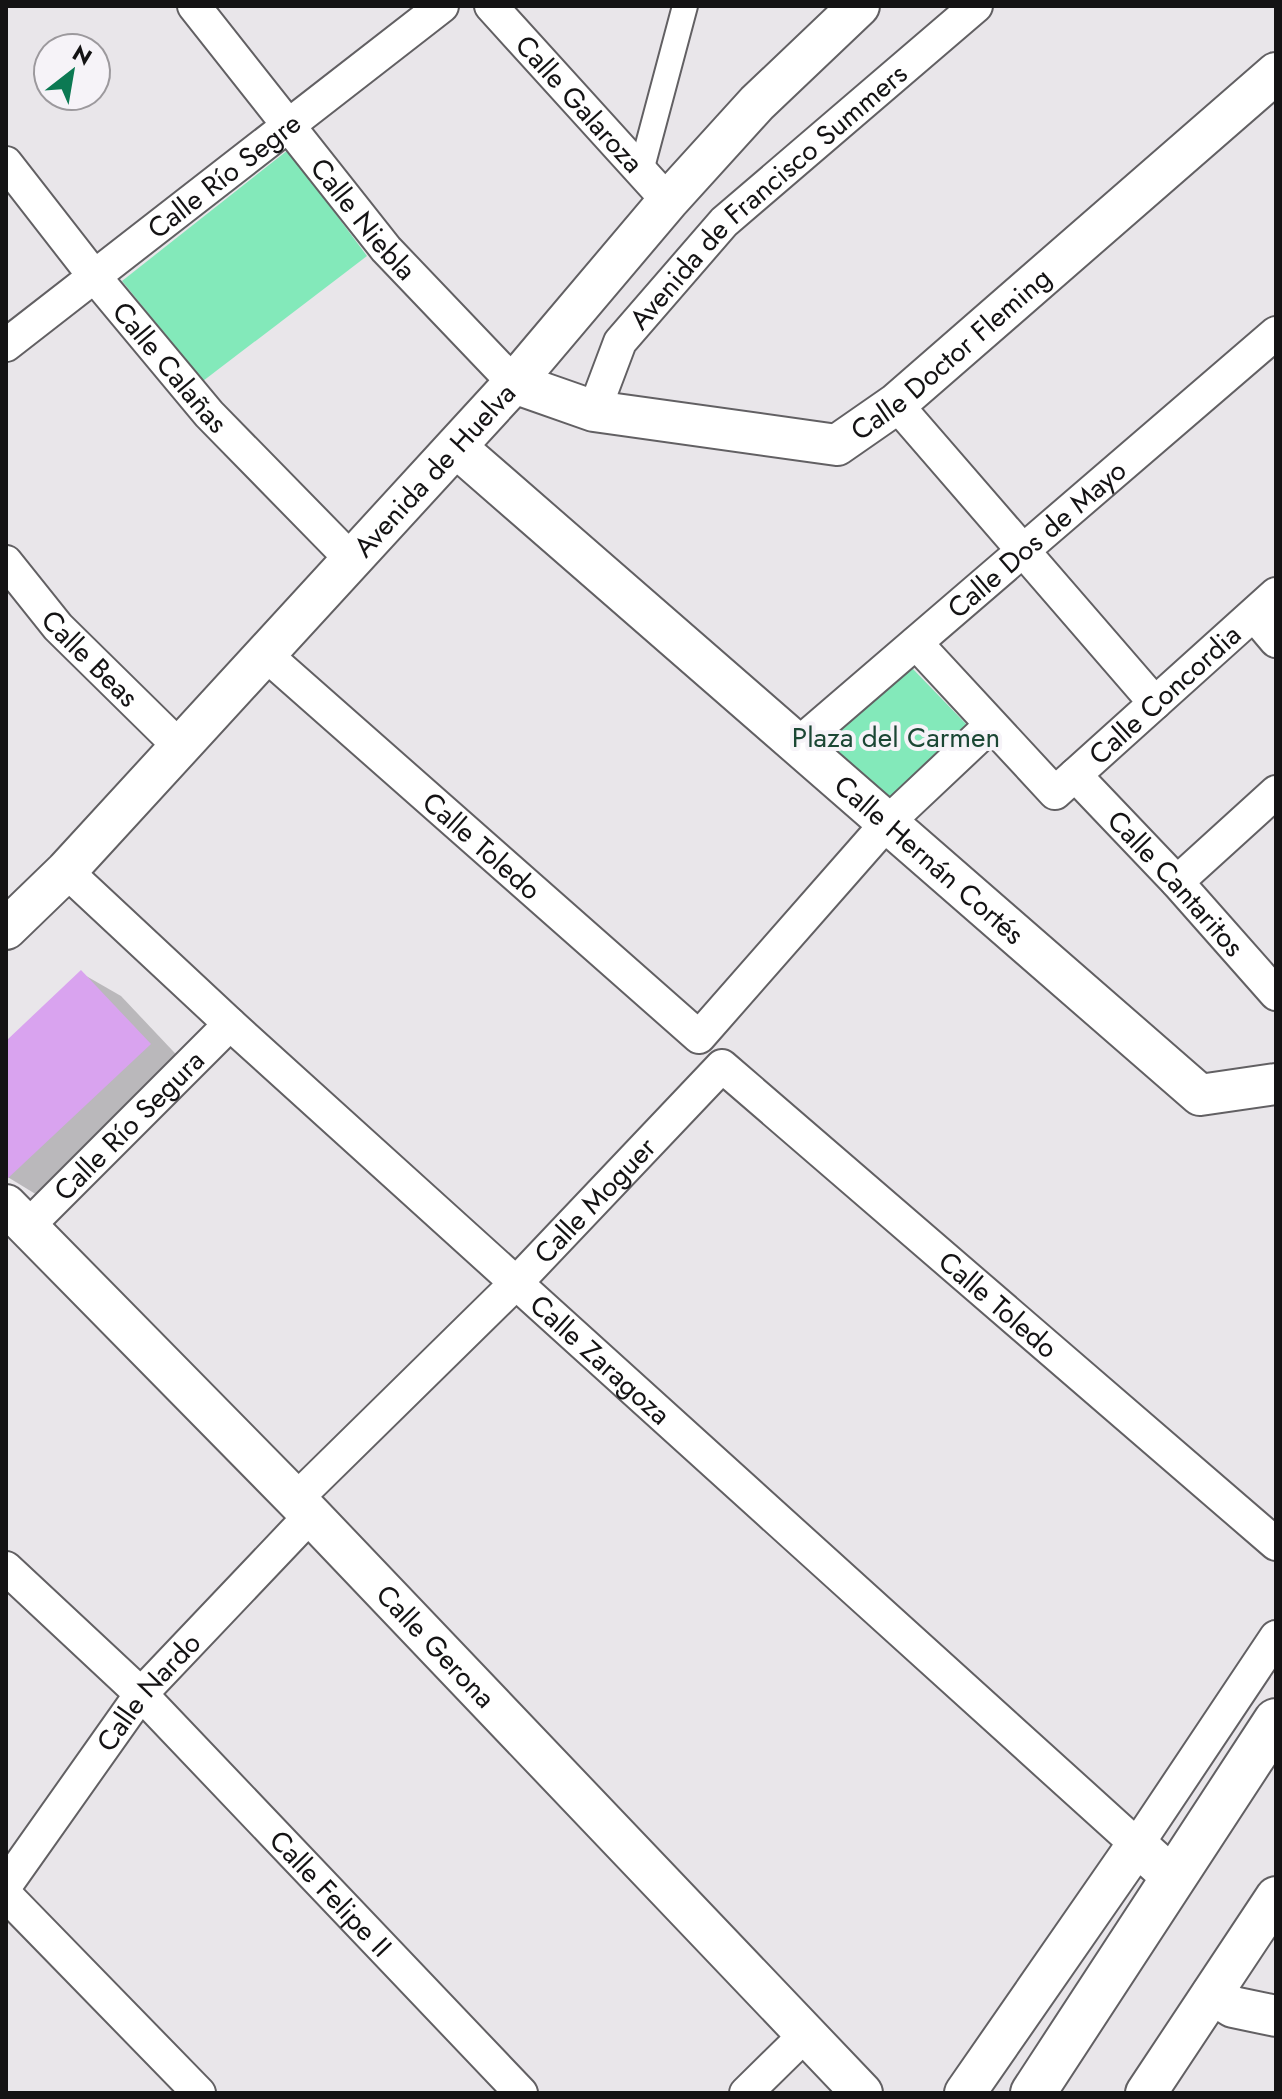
<svg xmlns="http://www.w3.org/2000/svg" width="1282" height="2099" font-family="Jost,sans-serif">
<rect width="100%" height="100%" fill="#e9e6ea"/>
<g fill="#83e9ba">
<path d="M288 150 367 256 203 381 122 281Z"/>
<path d="M912 668 968 726 885 803 821 746Z"/>
</g>
<path fill="#0003" d="M81 973 121 996 189 1068 47 1201 6 1176V1043Z"/>
<path fill="#d9a3ef" d="M81 970 151 1044 6 1180V1041Z"/>
<g fill="none" stroke-linecap="round" stroke-linejoin="round">
<g stroke="#626063" stroke-width="28">
<path id="pedestrian" d="M641 171 685 6"/>
</g>
<g stroke="#626063" stroke-width="36">
<g id="minor">
<path id="s1" d="M194 6 386 249 514 383"/>
<path id="s2" d="M491 6 668 201"/>
<path id="s3" d="M6 163 94 276 209 414 351 559"/>
<path id="s4" d="M6 345 442 6"/>
<path d="M896 404 1155 703"/>
<path id="s5" d="M594 411 620 342 724 222 976 6"/>
<path id="s6" d="M6 562 58 627 180 747"/>
<path d="M1254 615 1276 641"/>
<path id="s7" d="M916 643 1055 793 1276 594"/>
<path id="s8" d="M266 655 699 1037 887 823 991 725"/>
<path id="s9" d="M797 745 1276 333"/>
<path id="s10" d="M1075 775 1177 882 1276 994"/>
<path id="s11" d="M66 871 230 1024 1137 1845 1276 1637"/>
<path d="M1177 882 1276 792"/>
<path id="s12" d="M27 1227 230 1024"/>
<path id="s13" d="M295 1500 516 1283 722 1066 1276 1544"/>
<path id="s14" d="M6 1568 141 1694 521 2093"/>
<path id="s15" d="M6 1885 141 1694 311 1515"/>
<path d="M6 1895 199 2093"/>
<path d="M746 2093 805 2035"/>
</g>
</g>
<g stroke="#626063" stroke-width="44">
<g id="tertiary">
<path id="s16" d="M514 383 594 411 837 445 896 404 1276 73"/>
<path id="s17" d="M456 447 1200 1095 1276 1084"/>
<path id="s18" d="M6 929 66 871 514 383 668 201 757 103 859 6"/>
<path id="s19" d="M6 1205 311 1515 862 2093"/>
<path d="M1212 1994 1233 2007 1276 2016"/>
<path d="M965 2093 1137 1845 1173 1878"/>
<path d="M1146 2093 1276 1897"/>
</g>
</g>
<g stroke="#626063" stroke-width="48">
<path id="trunk" d="M1033 2093 1276 1721"/>
</g>
<use href="#pedestrian" stroke="#fff" stroke-width="24"/>
<use href="#minor" stroke="#fff" stroke-width="32"/>
<use href="#tertiary" stroke="#fff" stroke-width="40"/>
<use href="#trunk" stroke="#fff" stroke-width="44"/>
</g>
<g text-anchor="middle" stroke-width="8" stroke-linejoin="round" paint-order="stroke">
<g font-size="28" fill="#141314" stroke="#f6f3f8">
<text dy="10" stroke="none"><textPath href="#s2" startOffset="132">Calle Galaroza</textPath></text>
<text dy="10" stroke="none"><textPath href="#s4" startOffset="276">Calle Río Segre</textPath></text>
<text dy="10" stroke="none"><textPath href="#s5" startOffset="282">Avenida de Francisco Summers</textPath></text>
<text dy="10" stroke="none"><textPath href="#s1" startOffset="272">Calle Niebla</textPath></text>
<text dy="10" stroke="none"><textPath href="#s16" startOffset="476">Calle Doctor Fleming</textPath></text>
<text dy="10" stroke="none"><textPath href="#s3" startOffset="262">Calle Calañas</textPath></text>
<text dy="10" stroke="none"><textPath href="#s18" startOffset="628">Avenida de Huelva</textPath></text>
<text dy="10" stroke="none"><textPath href="#s9" startOffset="316">Calle Dos de Mayo</textPath></text>
<text dy="10" stroke="none"><textPath href="#s6" startOffset="128">Calle Beas</textPath></text>
<text dy="10" stroke="none"><textPath href="#s7" startOffset="352">Calle Concordia</textPath></text>
<text dy="10" stroke="none"><textPath href="#s8" startOffset="288">Calle Toledo</textPath></text>
<text dy="10" stroke="none"><textPath href="#s17" startOffset="628">Calle Hernán Cortés</textPath></text>
<text dy="10" stroke="none"><textPath href="#s10" startOffset="148">Calle Cantaritos</textPath></text>
<text dy="10" stroke="none"><textPath href="#s12" startOffset="144">Calle Río Segura</textPath></text>
<text dy="10" stroke="none"><textPath href="#s13" startOffset="424">Calle Moguer</textPath></text>
<text dy="10" stroke="none"><textPath href="#s13" startOffset="974">Calle Toledo</textPath></text>
<text dy="10" stroke="none"><textPath href="#s11" startOffset="724">Calle Zaragoza</textPath></text>
<text dy="10" stroke="none"><textPath href="#s19" startOffset="616">Calle Gerona</textPath></text>
<text dy="10" stroke="none"><textPath href="#s15" startOffset="240">Calle Nardo</textPath></text>
<text dy="10" stroke="none"><textPath href="#s14" startOffset="460">Calle Felipe II</textPath></text>
</g>
<g font-size="28" fill="#1b4734" stroke="#f6f3f8">
<text x="896" y="747">Plaza del Carmen</text>
</g>
</g>
<rect width="1282" height="2099" fill="none" stroke="#141314" stroke-width="16"/>
<g transform="translate(72 72) rotate(31)"><circle r="38" fill="#f6f3f8" stroke="#9c999d" stroke-width="2"/>
<path d="M0-6L14 30L0 20L-14 30Z" fill="#0c7953"/>
<text y="-12" font-size="22" font-weight="bold" text-anchor="middle" fill="#141314">N</text>
</g>
</svg>
